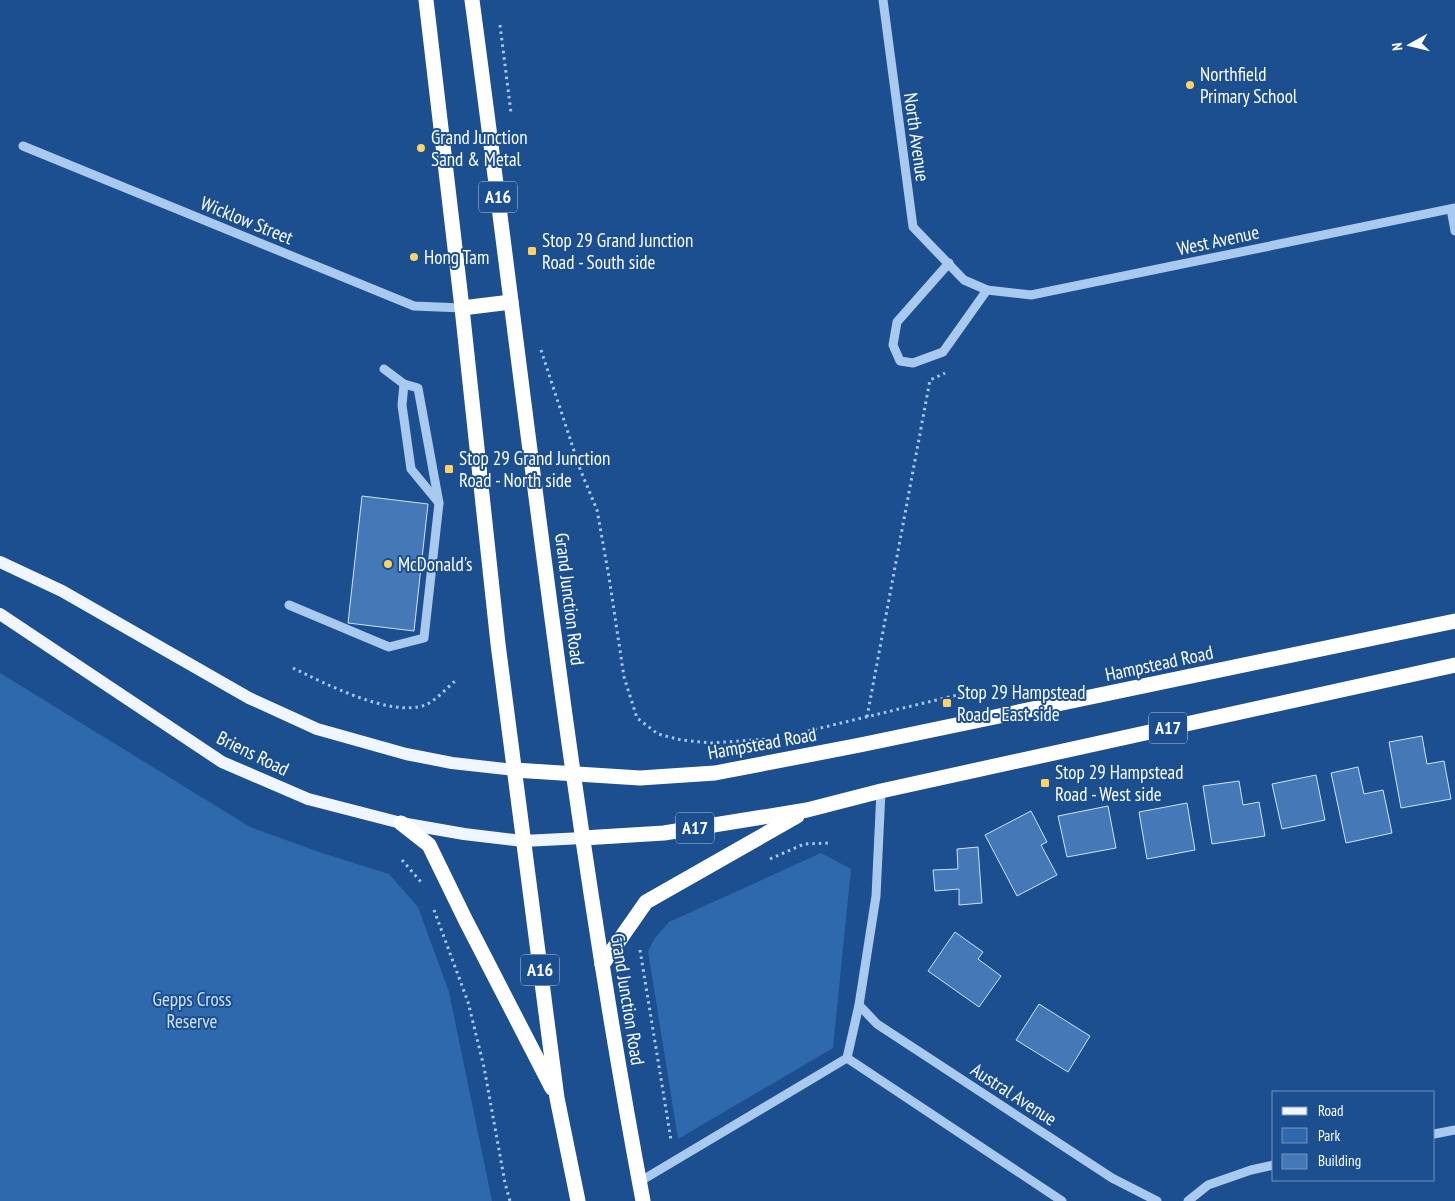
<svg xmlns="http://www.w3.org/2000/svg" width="1455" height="1201" font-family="'PT Sans Narrow',sans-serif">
<rect width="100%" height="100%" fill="#1b4f8f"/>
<g fill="#2e69ad">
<path d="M0 673 250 827 322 853 389 874 418 907 449 992 492 1201H0Z"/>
<path d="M821 853 851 869 833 1048 678 1139 648 951 655 938 669 922Z"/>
</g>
<g fill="#4478b7" stroke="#cfe3fa">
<path d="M362 496 428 504 414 631 348 623Z"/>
<path d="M1422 736 1427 764 1444 761 1451 799 1401 808 1389 742Z"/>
<path d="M1358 767 1364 794 1383 790 1392 833 1346 843 1331 773Z"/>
<path d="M1316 775 1325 820 1282 829 1272 784Z"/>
<path d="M1239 781 1243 805 1259 802 1265 836 1212 844 1203 786Z"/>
<path d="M1187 803 1195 850 1147 859 1139 812Z"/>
<path d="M1108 806 1116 848 1067 857 1058 816Z"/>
<path d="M1031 811 1047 842 1041 845 1057 875 1017 896 985 835Z"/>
<path d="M978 847 982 903 959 905V889L935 891 933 870 958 869 957 849Z"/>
<path d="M955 932 983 952 978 959 1001 976 979 1007 928 971Z"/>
<path d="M1039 1004 1090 1036 1068 1072 1016 1040Z"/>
</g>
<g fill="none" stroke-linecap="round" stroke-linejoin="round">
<g stroke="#a9c9ee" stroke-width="3" stroke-dasharray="2.5 4" stroke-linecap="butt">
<path d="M500 25 511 113"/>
<path d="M541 350 580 469 597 510 609 577 624 677 637 718 658 734 681 740 711 743 767 739"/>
<path d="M293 668C324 683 391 718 425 705 434 702 447 688 455 681"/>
<path d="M867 717 930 380 945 373"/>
<path d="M808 731 978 690"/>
<path d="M770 859 804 844 830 843"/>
<path d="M402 860 421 882"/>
<path d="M434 910 468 1002 484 1067 505 1183 510 1201"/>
<path d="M640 950 671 1140"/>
</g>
<g stroke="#a9c9ee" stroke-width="9">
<path d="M883 0 913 227 964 280 987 290 1031 295 1455 208"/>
<path d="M23 146 414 306 462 308"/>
<path d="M1451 209 1455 231"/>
<path d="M949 263 897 322 893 345 900 361 913 363 943 352 987 290"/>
<path d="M404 384 402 405 411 469 439 503"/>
<path d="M289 605 389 647 424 638 439 503 418 388 404 384 384 369"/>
<path d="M859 1005 877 1024 1112 1178 1157 1201"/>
<path d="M847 1058 1062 1201"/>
<path d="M1434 1134 1455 1130"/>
<path d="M639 1182 847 1058 859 1005 876 896 881 791"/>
<path d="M1188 1201 1208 1185 1251 1170 1274 1165"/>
</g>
<g stroke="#f0f6ff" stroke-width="12">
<path d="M0 562 62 591 249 698 317 729 406 754 452 763 514 770"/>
<path d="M0 614 222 762 308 799 401 823 464 834 523 841 583 838"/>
</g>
<g stroke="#fff" stroke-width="15">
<path d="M426 0 462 308 498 644 557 1098 578 1201"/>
<path d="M472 0C526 401 568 803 643 1201"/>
<path d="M462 308 511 302"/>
<path d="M514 770 640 778 715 773 860 745 1455 621"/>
<path d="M401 823 429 845 465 919 552 1088"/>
<path d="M583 838 664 833 807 810 881 791 1455 665"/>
<path d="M602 965 646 902 797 816"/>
</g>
</g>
<g fill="#ffd166" stroke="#1b4f8f" stroke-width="2">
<circle cx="1190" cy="85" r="5"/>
<circle cx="421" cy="148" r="5"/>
<rect x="527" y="246" width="10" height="10" rx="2.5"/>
<circle cx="414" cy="257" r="5"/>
<rect x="444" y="464" width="10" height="10" rx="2.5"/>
<circle cx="388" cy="564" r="5"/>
<rect x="942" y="698" width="10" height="10" rx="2.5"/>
<rect x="1040" y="778" width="10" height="10" rx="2.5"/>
</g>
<g text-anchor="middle" stroke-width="4" stroke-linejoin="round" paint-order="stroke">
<g fill="#1b4f8f" stroke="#bbcadd" stroke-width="1">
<rect x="479" y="181.5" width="38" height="31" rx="4"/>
<rect x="1149" y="712.5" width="38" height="31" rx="4"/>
<rect x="676" y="812.5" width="38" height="31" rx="4"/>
<rect x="521" y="954.5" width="38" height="31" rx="4"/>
</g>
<g font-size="18" font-weight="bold" fill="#fff">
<text x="498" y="203">A16</text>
<text x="1168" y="734">A17</text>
<text x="695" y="834">A17</text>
<text x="540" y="976">A16</text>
</g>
<g font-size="19" fill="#fff" stroke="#1b4f8f" text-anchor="start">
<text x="1200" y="81">Northfield<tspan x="1200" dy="22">Primary School</tspan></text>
<text x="431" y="144">Grand Junction<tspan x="431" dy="22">Sand &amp; Metal</tspan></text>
<text x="542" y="247">Stop 29 Grand Junction<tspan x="542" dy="22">Road - South side</tspan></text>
<text x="424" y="264">Hong Tam</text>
<text x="459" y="465">Stop 29 Grand Junction<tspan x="459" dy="22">Road - North side</tspan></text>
<text x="398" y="571">McDonald's</text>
<text x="957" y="699">Stop 29 Hampstead<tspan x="957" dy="22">Road - East side</tspan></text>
<text x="1055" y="779">Stop 29 Hampstead<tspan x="1055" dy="22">Road - West side</tspan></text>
</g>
<g font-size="19" fill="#fff" stroke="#1b4f8f">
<text transform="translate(917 137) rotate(82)" y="7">North Avenue</text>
<text transform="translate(247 220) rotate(22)" y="7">Wicklow Street</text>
<text transform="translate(1218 240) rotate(-12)" y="7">West Avenue</text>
<text transform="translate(570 599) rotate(83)" y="7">Grand Junction Road</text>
<text transform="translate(1159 663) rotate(-12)" y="7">Hampstead Road</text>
<text transform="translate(762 743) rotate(-10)" y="7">Hampstead Road</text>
<text transform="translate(253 753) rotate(26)" y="7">Briens Road</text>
<text transform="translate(628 999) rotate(81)" y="7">Grand Junction Road</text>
<text transform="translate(1014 1094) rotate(33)" y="7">Austral Avenue</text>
</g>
<g font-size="19" fill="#cfe3fa" stroke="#1b4f8f">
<text x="192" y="1006">Gepps Cross<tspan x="192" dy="22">Reserve</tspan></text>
</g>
</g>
<rect x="1272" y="1091" width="162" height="90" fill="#1b4f8f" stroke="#7695bc"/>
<rect x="1282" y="1107" width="25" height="8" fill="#f0f6ff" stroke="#7695bc"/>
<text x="1318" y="1116" font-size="15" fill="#ffffff">Road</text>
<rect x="1282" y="1128" width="25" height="15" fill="#2e69ad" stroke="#7695bc"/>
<text x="1318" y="1141" font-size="15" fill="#ffffff">Park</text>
<rect x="1282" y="1154" width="25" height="15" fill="#4478b7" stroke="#7695bc"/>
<text x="1318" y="1166" font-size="15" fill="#ffffff">Building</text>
<g transform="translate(1410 45) rotate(262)" stroke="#1b4f8f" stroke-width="4" paint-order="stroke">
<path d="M0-4L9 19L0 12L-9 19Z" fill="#ffffff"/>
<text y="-8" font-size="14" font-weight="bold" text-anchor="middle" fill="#ffffff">N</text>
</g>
</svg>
